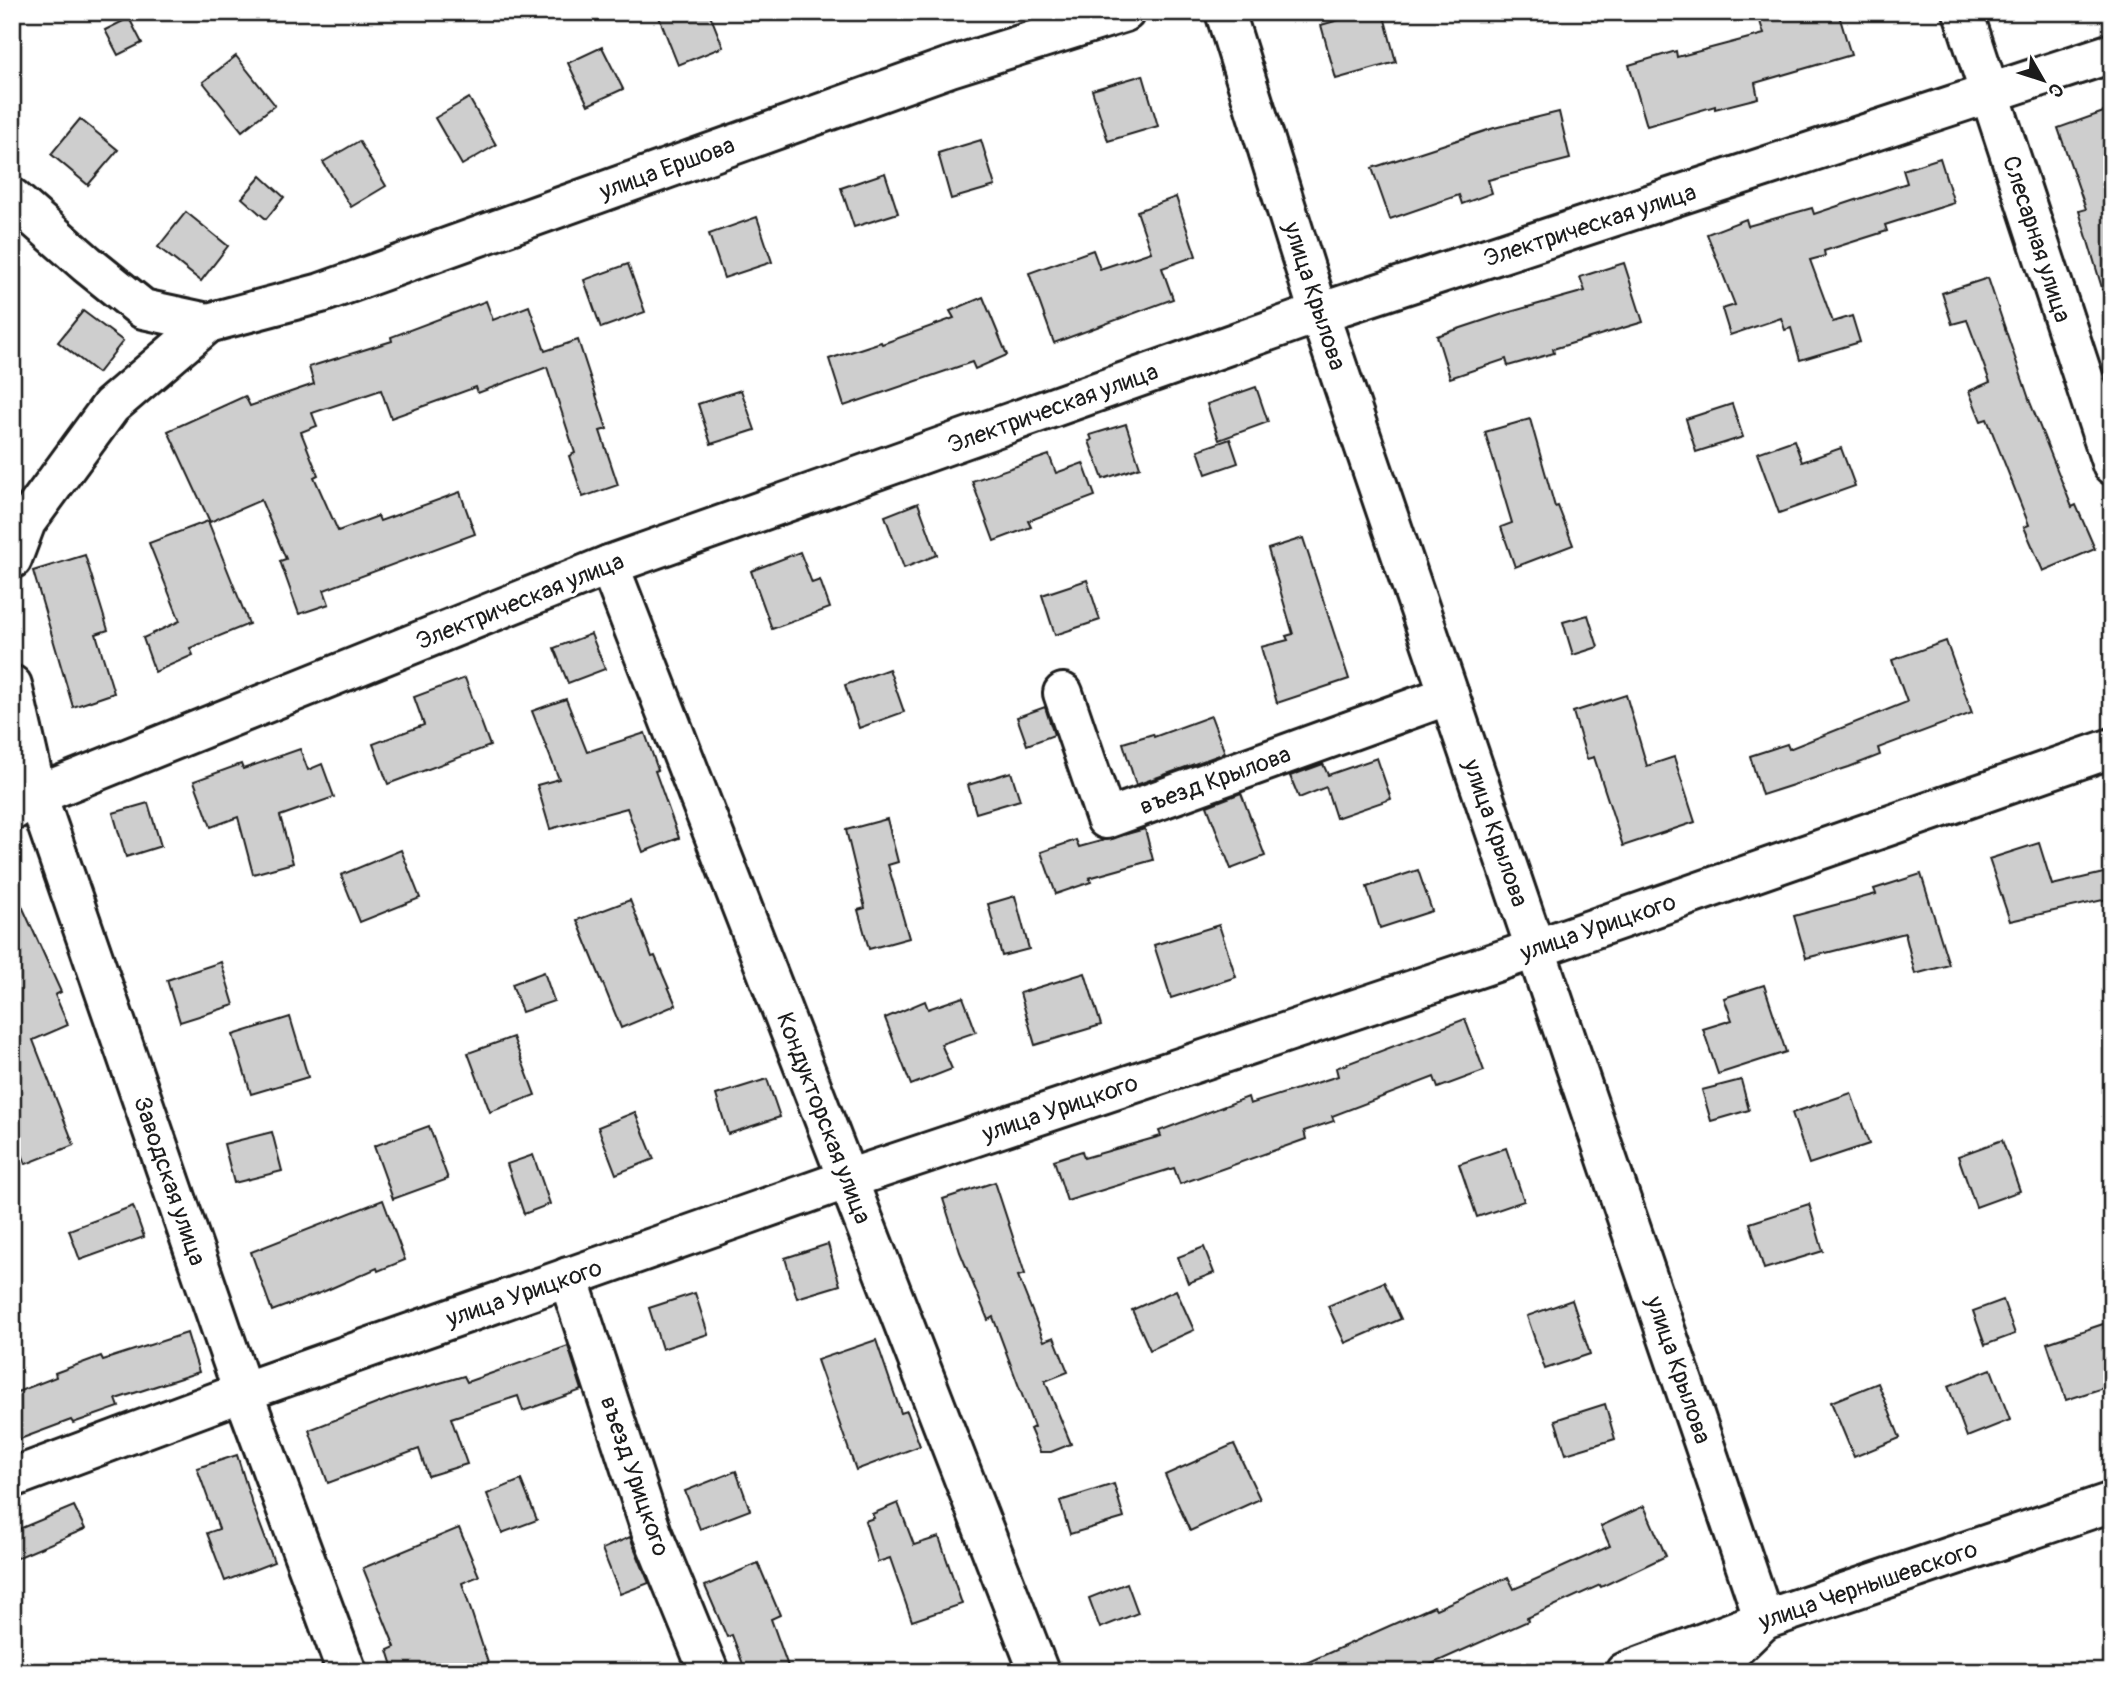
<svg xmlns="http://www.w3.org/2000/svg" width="2124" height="1684" font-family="Pangolin,sans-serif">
<rect width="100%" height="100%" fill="#fff"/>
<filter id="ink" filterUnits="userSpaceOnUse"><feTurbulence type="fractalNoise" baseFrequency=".0143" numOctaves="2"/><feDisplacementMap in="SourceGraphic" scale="14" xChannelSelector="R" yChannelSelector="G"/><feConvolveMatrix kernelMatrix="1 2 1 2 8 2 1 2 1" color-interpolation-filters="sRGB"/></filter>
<g filter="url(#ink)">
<g fill="#cecece" stroke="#1c1c1c" stroke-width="2">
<path d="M657 12H709L723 47 678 65Z"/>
<path d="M1367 12H1383L1396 62 1336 79 1321 25Z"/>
<path d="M1757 12H1838L1851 55 1755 83 1758 98 1715 109V106L1647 126 1629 65 1676 51 1677 57 1764 34Z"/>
<path d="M129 18 142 43 118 55 105 30Z"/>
<path d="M602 47 623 89 588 105 568 63Z"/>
<path d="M236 56 275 105 242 131 203 82Z"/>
<path d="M1143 75 1158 126 1108 141 1092 90Z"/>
<path d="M469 98 496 145 462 165 435 118Z"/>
<path d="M2112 109V297L2105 298 2079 211 2086 209 2058 128Z"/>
<path d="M1559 112 1570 159 1488 180 1492 193 1462 204 1459 195 1390 219 1372 168 1494 128Z"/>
<path d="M80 119 118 150 88 185 51 154Z"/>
<path d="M981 140 995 186 951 199 938 153Z"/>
<path d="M359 141 386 186 351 207 323 162Z"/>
<path d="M1940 158 1954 203 1885 225 1887 231 1824 251 1825 256 1810 260 1833 322 1852 316 1860 342 1800 360 1791 328 1785 330 1781 318 1730 335 1722 309 1735 305 1707 234 1746 219 1748 226 1812 208 1814 214 1907 183 1903 170Z"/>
<path d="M885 173 898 213 854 227 841 188Z"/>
<path d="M261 176 284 197 266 219 242 198Z"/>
<path d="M1176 197 1196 256 1162 268 1173 299 1054 343 1029 273 1093 250 1100 269 1151 252 1137 211Z"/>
<path d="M186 212 228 246 201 281 158 247Z"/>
<path d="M757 217 772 262 724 278 709 234Z"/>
<path d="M1624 263 1643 322 1553 349 1554 353 1508 366 1506 359 1450 378 1437 336 1503 314 1585 291 1580 277Z"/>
<path d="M628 264 645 312 601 328 584 280Z"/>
<path d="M1988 278 2030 402 2072 507 2076 505 2095 549 2043 571 2024 527 2029 525 1987 419 1981 421 1969 391 1990 382 1967 320 1952 324 1942 293Z"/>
<path d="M983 297 1007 355 975 369 972 362 844 406 829 359 881 342 882 344 954 318 950 311Z"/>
<path d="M486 301 493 320 529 306 545 351 578 340 607 429 600 431 618 485 583 497 569 456 575 453 547 367 478 393 476 387 391 418 381 390 312 413 317 426 301 432 318 475 314 477 338 531 378 516 380 521 460 492 475 534 324 590 329 604 299 614 280 561 286 559 261 500 210 522 168 431 245 396 250 406 314 384 309 367 392 341 391 337Z"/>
<path d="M83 311 123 341 98 373 58 342Z"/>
<path d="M1256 387 1268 422 1219 440 1207 404Z"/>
<path d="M741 390 755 430 711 444 698 404Z"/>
<path d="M1732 404 1743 437 1696 452 1686 419Z"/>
<path d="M1530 419 1555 507 1558 506 1573 545 1515 567 1501 527 1512 523 1485 432Z"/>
<path d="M1126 424 1140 467 1103 479 1089 441 1092 440 1090 435Z"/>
<path d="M1230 439 1238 463 1206 474 1198 450Z"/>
<path d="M1794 440 1802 462 1841 448 1855 486 1779 513 1757 453Z"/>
<path d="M1049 455 1056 473 1083 463 1095 496 1028 521 1031 527 994 541 972 481Z"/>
<path d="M918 503 937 555 904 568 885 516Z"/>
<path d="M208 521 249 624 190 648 193 655 155 672 143 638 180 621 149 543Z"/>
<path d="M1303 538 1349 679 1277 703 1261 647 1288 640 1286 636 1293 634 1268 549Z"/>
<path d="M800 552 812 583 820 580 830 608 772 629 751 571Z"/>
<path d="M85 555 108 630 96 634 114 693 73 707 33 571Z"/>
<path d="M1087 580 1100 620 1055 635 1042 595Z"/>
<path d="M1588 615 1598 647 1573 655 1563 622Z"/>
<path d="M591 634 605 669 568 683 554 648Z"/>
<path d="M1946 641 1972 713 1878 748 1880 755 1849 767 1762 795 1750 756 1787 744 1789 749 1907 702 1892 660Z"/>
<path d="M889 669 904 712 859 728 845 685Z"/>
<path d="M465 678 490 746 388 784 373 744 424 725 414 697Z"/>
<path d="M1626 695 1647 766 1674 757 1695 822 1623 846 1594 757 1587 759 1573 712Z"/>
<path d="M566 699 587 752 645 733 658 770 655 771 679 838 643 852 627 808 550 829 537 785 559 779 532 711Z"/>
<path d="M1045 707 1054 735 1027 745 1017 717Z"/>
<path d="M1211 716 1225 753 1136 785 1123 743 1153 734 1154 737Z"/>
<path d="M300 749 308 770 322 764 334 797 280 816 293 863 253 874 238 817 211 827 194 781 241 764 243 769Z"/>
<path d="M1377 758 1391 799 1336 818 1326 787 1299 798 1290 776 1323 764 1328 775Z"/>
<path d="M1011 772 1020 800 976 813 968 785Z"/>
<path d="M1241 793 1265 856 1231 869 1207 806Z"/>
<path d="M148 803 161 846 126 857 113 813Z"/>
<path d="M887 819 898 862 888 865 909 938 869 949 858 910 865 908 846 830Z"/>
<path d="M1145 829 1153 860 1089 878 1091 882 1056 894 1041 852 1076 840 1079 847Z"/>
<path d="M2039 843 2052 885 2112 871V898L2010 921 1989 859Z"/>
<path d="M401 850 420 898 360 922 341 875Z"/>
<path d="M1418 870 1432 911 1380 928 1367 887Z"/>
<path d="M1921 874 1949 965 1915 974 1905 933 1806 958 1794 916 1876 894 1874 889Z"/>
<path d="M12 884 61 992 55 995 68 1025 33 1040 74 1145 26 1164 12 1129Z"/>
<path d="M1015 896 1029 949 1002 956 988 904Z"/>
<path d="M630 900 652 957 655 956 676 1005 621 1028 577 920Z"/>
<path d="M1219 925 1236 977 1171 998 1154 945Z"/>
<path d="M221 962 234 1005 180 1022 167 980Z"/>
<path d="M544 972 554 1001 522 1012 512 984Z"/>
<path d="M1085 973 1101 1025 1035 1045 1020 993Z"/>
<path d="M1764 985 1786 1052 1718 1074 1703 1029 1732 1020 1724 998Z"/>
<path d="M963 997 976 1032 941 1044 952 1069 911 1085 885 1018 925 1001 928 1009Z"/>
<path d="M290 1017 308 1077 251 1094 233 1035Z"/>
<path d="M1465 1019 1484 1071 1438 1088 1434 1077 1332 1116 1334 1121 1304 1131 1306 1139 1180 1184 1174 1168 1067 1201 1054 1160 1082 1151 1084 1158 1161 1136 1159 1131 1248 1097 1250 1104 1338 1076 1336 1068Z"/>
<path d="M513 1037 535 1095 490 1112 468 1053Z"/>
<path d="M767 1079 780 1117 728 1134 716 1095Z"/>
<path d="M1741 1080 1749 1110 1711 1121 1702 1090Z"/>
<path d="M1851 1093 1869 1144 1809 1164 1792 1113Z"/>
<path d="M635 1112 654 1159 616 1174 598 1127Z"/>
<path d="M429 1126 448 1179 393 1199 374 1146Z"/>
<path d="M272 1132 282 1171 234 1183 224 1144Z"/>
<path d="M2002 1140 2020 1191 1976 1207 1958 1156Z"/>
<path d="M1506 1148 1524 1201 1477 1217 1459 1164Z"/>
<path d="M533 1155 550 1204 524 1214 507 1164Z"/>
<path d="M995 1182 1025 1274 1018 1276 1044 1341 1054 1337 1068 1372 1045 1381 1071 1444 1051 1452H1040L1030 1429 1034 1427 993 1317 988 1320 960 1252 943 1199Z"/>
<path d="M383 1200 405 1260 378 1271 377 1268 325 1291 272 1311 251 1252Z"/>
<path d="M1809 1204 1823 1251 1764 1269 1750 1223Z"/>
<path d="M133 1206 144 1237 80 1260 69 1230Z"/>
<path d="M828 1244 840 1285 797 1298 785 1258Z"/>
<path d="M1204 1247 1214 1273 1188 1283 1178 1257Z"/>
<path d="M1384 1282 1401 1319 1345 1343 1328 1306Z"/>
<path d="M1176 1290 1194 1330 1150 1350 1132 1310Z"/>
<path d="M695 1293 708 1334 662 1349 649 1308Z"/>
<path d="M1572 1300 1590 1354 1545 1369 1527 1316Z"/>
<path d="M2003 1300 2015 1334 1985 1345 1973 1311Z"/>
<path d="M2112 1321V1385L2066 1400 2047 1343Z"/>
<path d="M187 1333 199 1372 116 1399 119 1407 73 1423 71 1420 12 1442V1394L56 1377 55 1373 101 1356 103 1360Z"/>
<path d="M876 1340 901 1413 907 1411 920 1446 856 1470 817 1360Z"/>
<path d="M568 1346 582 1390 523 1411 518 1396 451 1418 467 1464 428 1476 419 1449 328 1483 309 1430 402 1394 464 1376 467 1382Z"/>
<path d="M1991 1369 2010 1420 1967 1437 1948 1386Z"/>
<path d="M1878 1383 1900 1438 1854 1457 1831 1402Z"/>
<path d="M1605 1404 1615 1439 1566 1454 1555 1420Z"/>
<path d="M1234 1444 1260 1499 1190 1531 1165 1475Z"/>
<path d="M237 1455 251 1500 274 1562 225 1581 207 1533 219 1529 197 1468Z"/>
<path d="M736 1471 750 1510 700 1529 685 1491Z"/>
<path d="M521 1480 537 1520 502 1533 487 1494Z"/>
<path d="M1114 1484 1124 1518 1070 1534 1060 1501Z"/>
<path d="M898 1503 914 1545 939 1537 962 1604 912 1621 890 1558 878 1562 865 1521 874 1518 872 1514Z"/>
<path d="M74 1506 85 1529 12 1560V1532Z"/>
<path d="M1644 1506 1666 1556 1601 1587 1600 1585 1527 1618 1528 1621 1414 1672H1286L1434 1606 1436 1609 1508 1577 1514 1589 1610 1546 1601 1526Z"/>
<path d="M459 1528 479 1576 462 1583 491 1672H395L388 1650 395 1647 363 1568Z"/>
<path d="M630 1537 649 1583 620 1594 602 1549Z"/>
<path d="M758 1563 780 1615 771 1619 790 1672H746L732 1635 727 1637 705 1586Z"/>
<path d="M1127 1583 1138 1613 1100 1628 1089 1598Z"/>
</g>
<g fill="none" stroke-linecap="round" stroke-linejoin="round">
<g stroke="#1c1c1c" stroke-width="44">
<g id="street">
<path d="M1225 12 1319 313 1764 1620 1710 1672"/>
<path d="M1963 12 2112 465"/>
<path d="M12 559 26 522 111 406 208 323"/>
<path d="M609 565 1039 1672"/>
<path d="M12 685 37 795 243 1392 347 1672"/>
<path d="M1063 693 1106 819 1449 695"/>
<path d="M12 811 37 795 609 565 1319 313 2112 53"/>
<path d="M568 1277 652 1533 709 1672"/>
<path d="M12 1478 243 1392 848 1179 1535 949 2112 748"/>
<path d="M1625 1672 1764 1620 2112 1502"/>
</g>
</g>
<g stroke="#1c1c1c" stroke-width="44">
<path id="secondary" d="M12 198 87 264 143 309 208 323 321 293 950 67 1125 12"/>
</g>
<use href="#street" stroke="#fff" stroke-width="38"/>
<use href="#secondary" stroke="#fff" stroke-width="38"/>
</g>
</g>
<g text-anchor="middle" stroke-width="7" stroke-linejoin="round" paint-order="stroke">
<g font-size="24" fill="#1c1c1c" stroke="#fff">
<text transform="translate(667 168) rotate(-20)" y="8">улица Ершова</text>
<text transform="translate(1590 225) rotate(-18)" y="8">Электрическая улица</text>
<text transform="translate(2037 239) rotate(72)" y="8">Слесарная улица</text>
<text transform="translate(1315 296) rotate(72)" y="8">улица Крылова</text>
<text transform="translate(1053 408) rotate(-20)" y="8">Электрическая улица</text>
<text transform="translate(520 601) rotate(-22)" y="8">Электрическая улица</text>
<text transform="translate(1215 780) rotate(-20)" y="8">въезд Крылова</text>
<text transform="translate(1496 833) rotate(71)" y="8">улица Крылова</text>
<text transform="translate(1598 927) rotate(-19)" y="8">улица Урицкого</text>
<text transform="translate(1060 1108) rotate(-19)" y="8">улица Урицкого</text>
<text transform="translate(824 1118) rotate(69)" y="8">Кондукторская улица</text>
<text transform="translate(170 1181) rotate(71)" y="8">Заводская улица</text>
<text transform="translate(524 1293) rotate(-19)" y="8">улица Урицкого</text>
<text transform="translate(1679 1370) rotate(71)" y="8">улица Крылова</text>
<text transform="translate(635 1476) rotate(71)" y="8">въезд Урицкого</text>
<text transform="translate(1868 1585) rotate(-19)" y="8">улица Чернышевского</text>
</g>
</g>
<rect width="2124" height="1684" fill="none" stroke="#fff" stroke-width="42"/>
<rect x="21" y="21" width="2082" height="1642" fill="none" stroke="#1c1c1c" stroke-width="2.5" filter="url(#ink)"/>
<g transform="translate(2043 80) rotate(129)" stroke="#ffffff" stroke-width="5" paint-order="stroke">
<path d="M0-5L12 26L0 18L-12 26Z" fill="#1c1c1c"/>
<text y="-10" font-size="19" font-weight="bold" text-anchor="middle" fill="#1c1c1c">С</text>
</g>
</svg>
